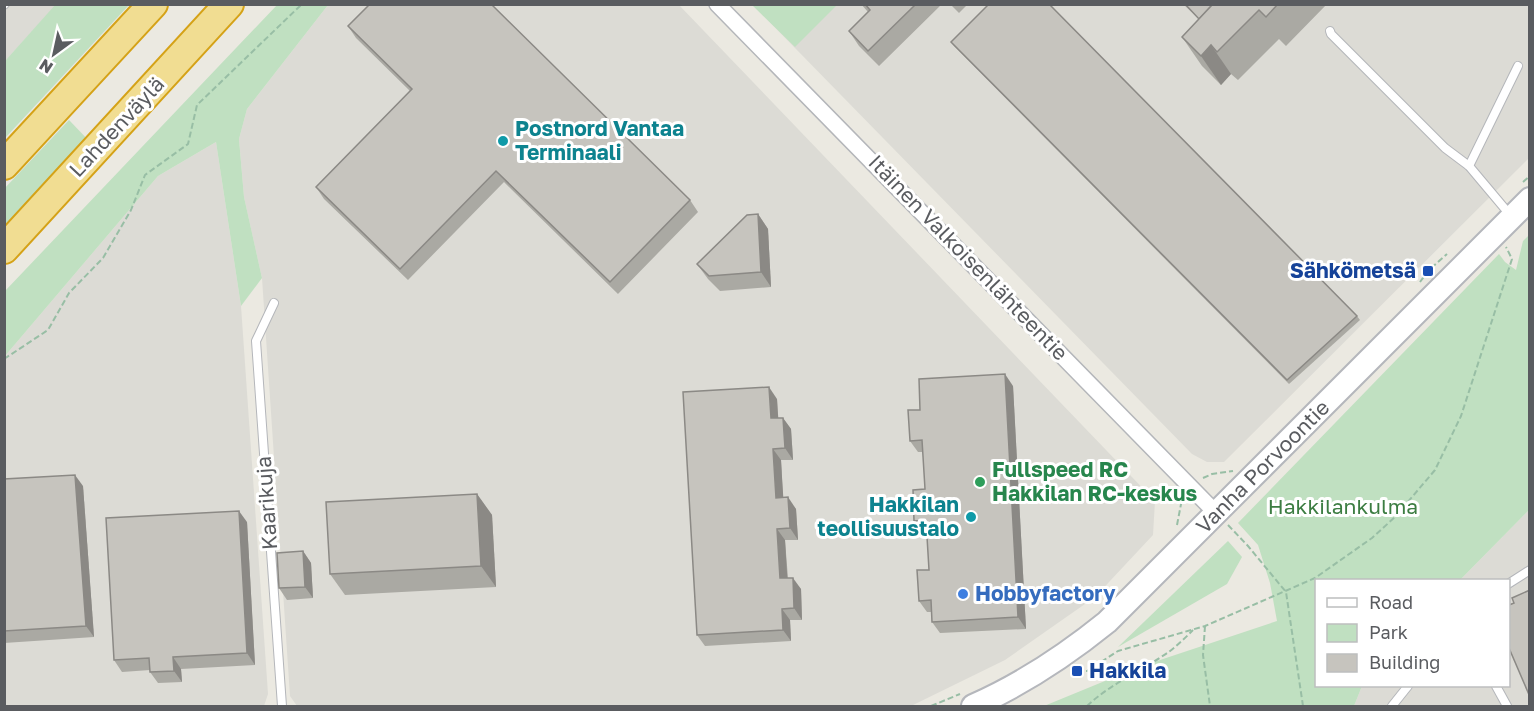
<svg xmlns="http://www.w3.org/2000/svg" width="1534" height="711" font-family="'Golos Text',sans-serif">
<rect width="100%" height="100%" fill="#ebe9e1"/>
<g fill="#dcdbd5">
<path d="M5 5H56L5 61Z"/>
<path d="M328 5H679L1155 501 1153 535 1095 597 1005 660 911 706H297L290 696 262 278 244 197 239 139 247 109Z"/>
<path d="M753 5H1529V158L1224 462H1207L1192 454Z"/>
<path d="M216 142 241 306 268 694 264 706H5V356L158 176Z"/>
<path d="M1529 510V706H1354L1362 686H1508V580H1460Z"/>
</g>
<g fill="#c0e0c1">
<path d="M56 4 129 5 5 138V61Z"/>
<path d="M277 5H328L247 109 239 139 244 197 262 278 241 306 216 142 158 176 5 356V291Z"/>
<path d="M752 5H837L795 47Z"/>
<path d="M69 120 91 143 5 234 4 189Z"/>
<path d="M1529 235V510L1460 580H1316V686H1362L1354 706H1044L1139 667 1277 621 1270 583 1258 545 1238 523 1499 254 1505 262 1516 270 1523 241Z"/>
<path d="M1228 541 1242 557 1227 584 1118 647Z"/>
</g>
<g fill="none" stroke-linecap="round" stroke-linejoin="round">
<g stroke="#b4b6ba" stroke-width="10">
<g id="lane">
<path d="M4 5 5 4"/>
<path d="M1330 31 1331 34 1445 148 1469 166 1511 216"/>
<path d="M1469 166 1518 66"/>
<path d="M274 303 256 341 282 706"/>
<path d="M1508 584 1530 570"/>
<path d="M1496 686 1507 706"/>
<path d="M1392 706 1408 686"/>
</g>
</g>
<g stroke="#b4b6ba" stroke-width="18">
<path id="street" d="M717 4 1217 514"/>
</g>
<g stroke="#b5b7bc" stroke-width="26">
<path id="secondary" d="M973 706C1023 684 1065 656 1107 622L1530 199"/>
</g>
<g stroke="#d5a217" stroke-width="32">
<g id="highway">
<path d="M4 165 153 4"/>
<path d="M4 249 229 4"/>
</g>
</g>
<g stroke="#98bea5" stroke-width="2" stroke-dasharray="6 3" stroke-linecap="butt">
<path d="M1523 182 1530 176"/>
<path d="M1420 282 1428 271 1447 254"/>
<path d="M4 359 48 330 69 293 103 258 131 210 145 175 188 144 197 105 302 4"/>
<path d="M1203 478 1212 474 1233 471"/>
<path d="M1177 525 1182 499"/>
<path d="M1228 525 1248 546 1286 592 1303 706"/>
<path d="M1205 626 1203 655 1210 706"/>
<path d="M1077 671H1087L1118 651 1205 626 1315 578 1372 538 1395 517 1435 470 1461 416 1512 259 1506 247"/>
<path d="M931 706 960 694"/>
<path d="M1087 706C1109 685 1136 674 1161 657 1173 650 1183 640 1193 630"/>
</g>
<use href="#lane" stroke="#fff" stroke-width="8"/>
<use href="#street" stroke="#fff" stroke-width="15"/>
<use href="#secondary" stroke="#fff" stroke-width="22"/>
<use href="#highway" stroke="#f1dd92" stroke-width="28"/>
</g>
<g fill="#aaa9a3">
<path d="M861 4H942L879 66 859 46 849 31 868 12Z"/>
<path d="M950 4H968L959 13Z"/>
<path d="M1183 4H1327L1286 46 1279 39 1238 80 1231 74 1221 85 1202 66 1182 37 1199 19Z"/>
<path d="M348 26 690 200 698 212 618 294 504 182 408 280 324 199 316 187 410 91 356 38Z"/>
<path d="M951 42 1357 316 1360 320 1289 384 954 46Z"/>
<path d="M758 214 768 229 771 287 720 291 708 279 697 264Z"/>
<path d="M1013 386 1026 629 940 633 932 622 931 612H927L919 601 929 570 927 532H922L914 521 925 489 923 452H918L910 441 920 410Z"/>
<path d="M777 399 778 418H783L791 429 793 460H781L783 498 796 509 798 540H785L788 578 801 589 802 620H790L791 641 705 646 697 635Z"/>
<path d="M4 479 83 486 94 637 4 643Z"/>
<path d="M477 494 492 515 496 587 345 595 330 574Z"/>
<path d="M247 522 255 665 181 669 182 682 158 683 150 672V670L122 672 114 660Z"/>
<path d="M303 551 311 563 313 598 287 600 279 588Z"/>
</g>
<g fill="#8b8985">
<path d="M1211 45 1231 74 1221 85 1201 56Z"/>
<path d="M758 214 768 229 771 287 761 272Z"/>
<path d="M1005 374 1013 386 1026 629 1018 617Z"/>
<path d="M769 387 777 399 779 430 771 418Z"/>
<path d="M783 418 791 429 793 460 785 448Z"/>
<path d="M773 449 781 460 784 510 776 498Z"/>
<path d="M75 475 83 486 94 637 86 626Z"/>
<path d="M477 494 492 515 496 587 481 566Z"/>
<path d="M788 497 796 509 798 540 790 528Z"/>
<path d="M239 511 247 522 255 665 247 653Z"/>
<path d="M777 529 785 540 788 590 780 578Z"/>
<path d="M303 551 311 563 313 598 305 587Z"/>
<path d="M793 578 801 589 802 620 794 608Z"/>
<path d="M782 609 790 620 791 641 783 630Z"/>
<path d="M173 657 181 669 182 682 174 671Z"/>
</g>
<g fill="#c6c4be" stroke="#8b8985" stroke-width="1.5">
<path d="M370 4H491L690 200 610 282 496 171 400 269 316 187 412 89 348 26Z"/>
<path d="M865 4H916L868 51 849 31 870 10Z"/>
<path d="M989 4H1049L1357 316 1287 380 951 42Z"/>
<path d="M1185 4H1213L1199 19Z"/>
<path d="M1213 4H1278L1266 17 1259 10 1217 52 1211 45 1201 56 1182 37Z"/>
<path d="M758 214 761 272 709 276 697 264 747 215Z"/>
<path d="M1005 374 1018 617 932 622 931 600 919 601 917 570H929L926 520 914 521 913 490 925 489 922 440 910 441 908 410H920L919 379Z"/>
<path d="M769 387 771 418H783L785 448 773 449 776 498 788 497 790 528 777 529 780 578H793L794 608 782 609 783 630 697 635 683 392Z"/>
<path d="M75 475 86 626 4 631V479Z"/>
<path d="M477 494 481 566 330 574 326 502Z"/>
<path d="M239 511 247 653 173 657 174 671 150 672 149 658 114 660 106 518Z"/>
<path d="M303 551 305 587 279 588 277 553Z"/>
<path d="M1530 590V697L1509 648V605L1514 603 1512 598Z"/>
</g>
<g fill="#0f9aa8" stroke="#fff" stroke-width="2">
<circle cx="503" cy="141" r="6"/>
<circle cx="971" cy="517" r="6"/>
</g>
<g fill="#1a4fb4" stroke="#fff" stroke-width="2">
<rect x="1422" y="265" width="12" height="12" rx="3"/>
<rect x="1071" y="665" width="12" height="12" rx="3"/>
</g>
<circle fill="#2e9e5b" stroke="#fff" stroke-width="2" cx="980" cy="482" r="6"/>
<circle fill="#3f7fe0" stroke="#fff" stroke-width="2" cx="963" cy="594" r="6"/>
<g text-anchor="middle" stroke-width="6" stroke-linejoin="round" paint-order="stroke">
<g font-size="21" fill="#5a5c60" stroke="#fff">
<text transform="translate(117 127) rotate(-47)" y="7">Lahdenväylä</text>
<text transform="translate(968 258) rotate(46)" y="7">Itäinen Valkoisenlähteentie</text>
<text transform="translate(1263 467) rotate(-45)" y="7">Vanha Porvoontie</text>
<text transform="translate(267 503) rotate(-94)" y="7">Kaarikuja</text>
</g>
<g font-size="21" font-weight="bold" fill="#0d838f" stroke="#fff" text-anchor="start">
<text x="515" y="136">Postnord Vantaa<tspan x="515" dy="24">Terminaali</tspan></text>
<text x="959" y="512" text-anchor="end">Hakkilan<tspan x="959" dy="24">teollisuustalo</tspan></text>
</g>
<g font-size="21" font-weight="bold" fill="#164399" stroke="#fff" text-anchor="end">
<text x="1416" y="278">Sähkömetsä</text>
<text x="1089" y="678" text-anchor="start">Hakkila</text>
</g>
<g font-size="21" font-weight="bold" fill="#27864d" stroke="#fff" text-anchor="start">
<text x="992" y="477">Fullspeed RC<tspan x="992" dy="24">Hakkilan RC-keskus</tspan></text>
</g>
<g font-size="21" fill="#3c7d42" stroke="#fff">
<text x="1343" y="514">Hakkilankulma</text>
</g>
<g font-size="21" font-weight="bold" fill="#366cbe" stroke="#fff" text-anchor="start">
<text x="975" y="601">Hobbyfactory</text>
</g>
</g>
<rect width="1534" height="711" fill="none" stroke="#5a5c60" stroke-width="12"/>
<rect x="1315" y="579" width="195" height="108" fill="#ffffff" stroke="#bdbebf" stroke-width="1.5"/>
<rect x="1327" y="598" width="30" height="9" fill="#ffffff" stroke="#bdbebf" stroke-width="1.5"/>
<text x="1369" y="609" font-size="18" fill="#5a5c60">Road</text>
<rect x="1327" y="624" width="30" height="18" fill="#c0e0c1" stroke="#bdbebf" stroke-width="1.5"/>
<text x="1369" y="639" font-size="18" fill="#5a5c60">Park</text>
<rect x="1327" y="654" width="30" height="18" fill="#c6c4be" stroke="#bdbebf" stroke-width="1.5"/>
<text x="1369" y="669" font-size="18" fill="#5a5c60">Building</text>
<g transform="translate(54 54) rotate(213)" stroke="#ffffff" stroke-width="4.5" paint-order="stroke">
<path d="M0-4.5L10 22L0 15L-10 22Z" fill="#5a5c60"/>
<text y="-9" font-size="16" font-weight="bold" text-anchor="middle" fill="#5a5c60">N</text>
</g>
</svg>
